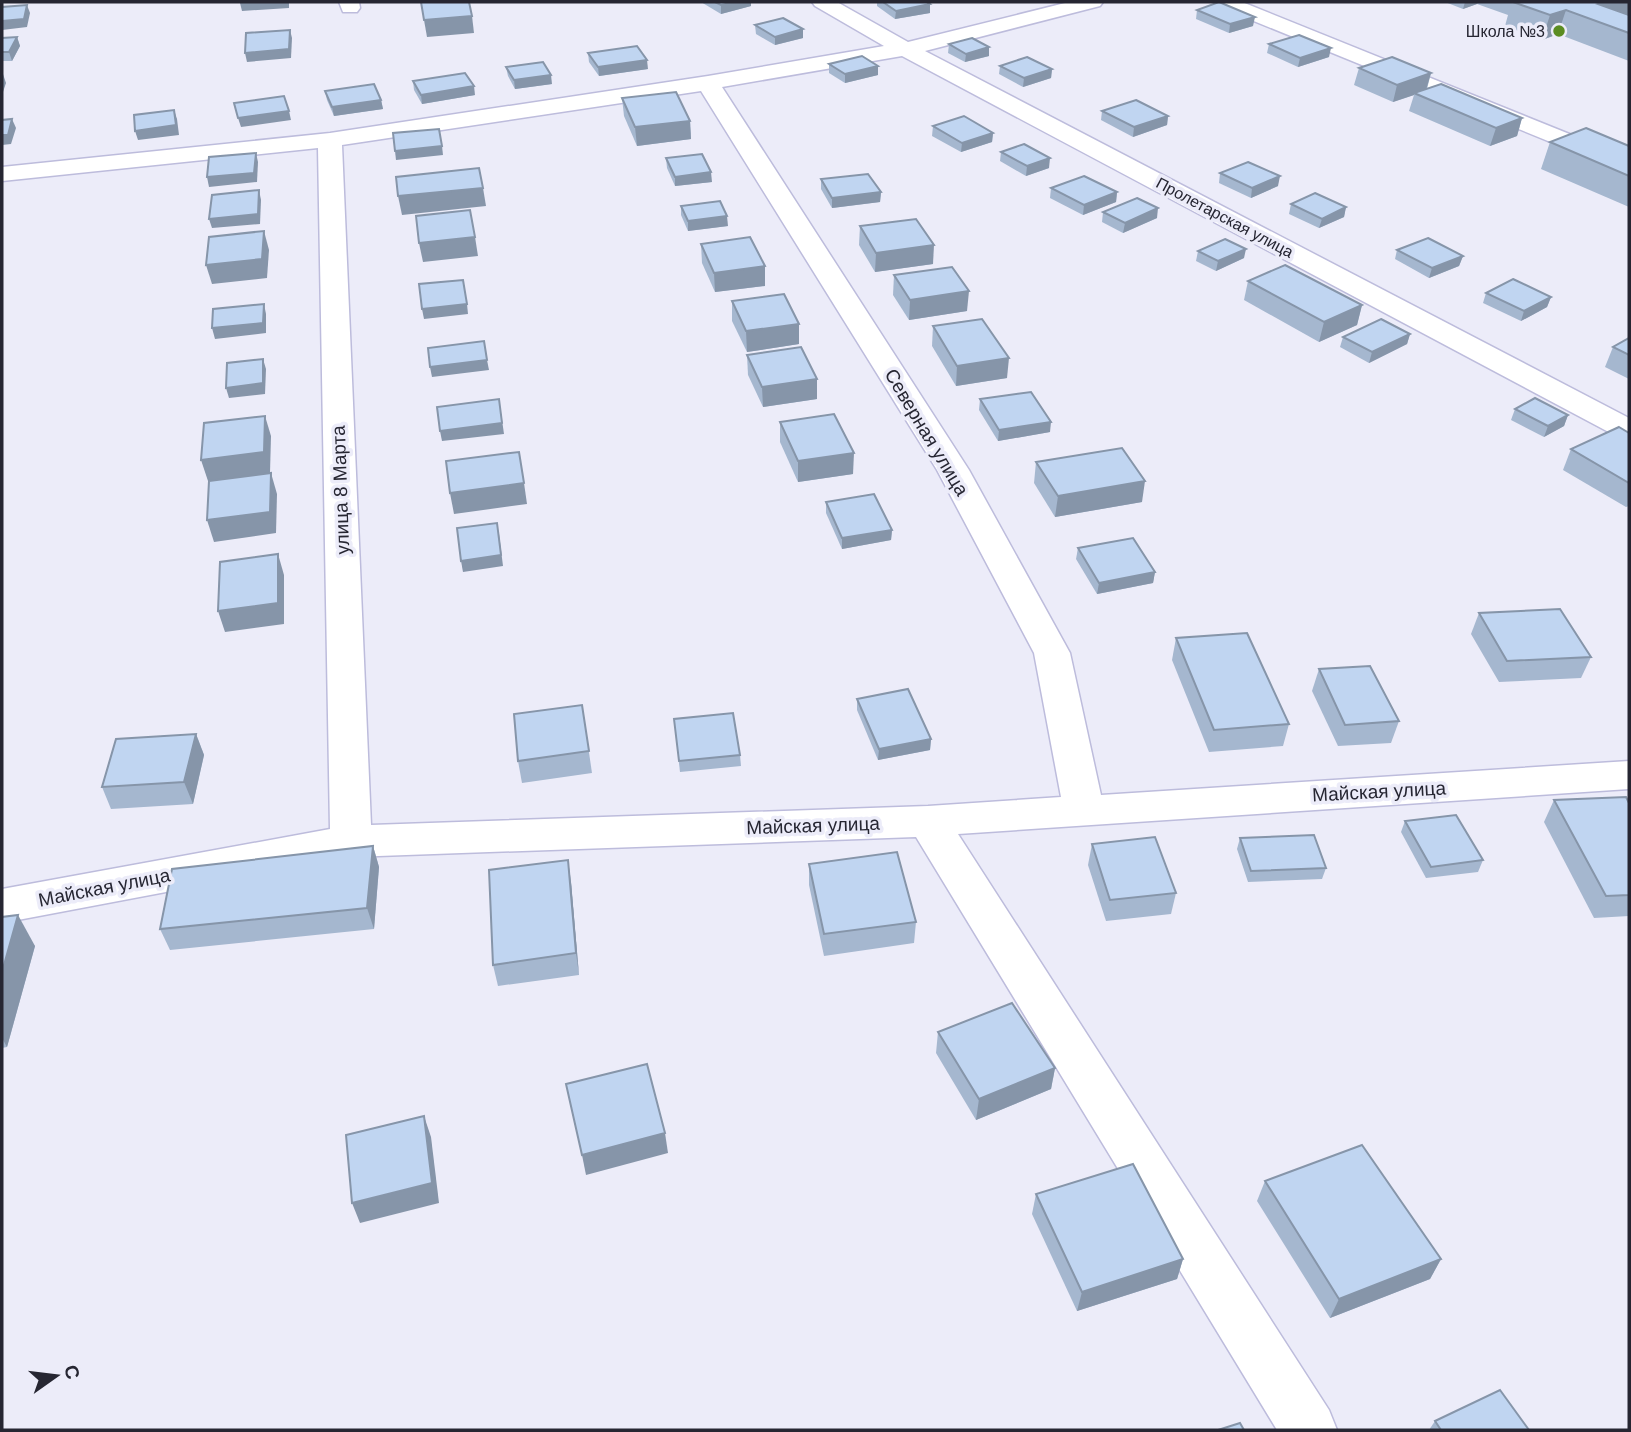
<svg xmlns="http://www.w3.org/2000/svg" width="1631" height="1432" font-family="Helvetica,sans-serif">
<rect width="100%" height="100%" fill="#ececf9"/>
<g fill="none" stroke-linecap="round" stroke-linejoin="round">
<g stroke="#bdbcdc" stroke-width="3">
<g id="minor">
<path d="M339 2H359L360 8 357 12H343Z"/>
<path d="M812 2H837L908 42 1069 2H1103L1100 6 925 51 1629 418V439L1618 437 902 56 722 87 969 470 1070 653 1101 795 1629 761V789L958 834 1329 1410 1337 1430H1277L916 837 351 857 2 923V889L330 829 318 148 2 181V167L330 133 708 76 884 46 815 6ZM701 91 937 470 1034 653 1061 797 928 806 371 825 342 145Z"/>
<path d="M1214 2H1242L1629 158V174L1217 6Z"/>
</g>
</g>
<use href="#minor" fill="#fff" fill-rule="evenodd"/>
</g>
<g fill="#a5b7cf">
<path d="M701 2H751V6L721 14Z"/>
<path d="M877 2H927L930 13 895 19 877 6Z"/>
<path d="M1445 2H1629V14L1627 15H1629V61L1558 34 1542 40 1505 26 1508 15 1477 4 1463 9Z"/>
<path d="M1197 10 1253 26 1229 33 1196 19Z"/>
<path d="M755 25 803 38 775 45 756 34Z"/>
<path d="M17 37 20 46 12 61H2V38Z"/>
<path d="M949 44 989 47V56L965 62 948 53Z"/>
<path d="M1269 44 1329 57 1298 67 1267 53Z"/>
<path d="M588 53 648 69 599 76 589 62Z"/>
<path d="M829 64 878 66V75L845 83 829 73Z"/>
<path d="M1000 66 1052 69 1051 78 1023 87 999 74Z"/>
<path d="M506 67 552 84 515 89 508 76Z"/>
<path d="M1359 68 1431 73 1427 89 1522 118 1517 136 1490 146 1409 111 1414 95 1393 102 1354 85Z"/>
<path d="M413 81 475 95 422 104 414 90Z"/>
<path d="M325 91 381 100 383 109 334 116 327 100Z"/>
<path d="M622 98 690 121 691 139 637 146 624 116Z"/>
<path d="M1102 111 1168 116 1167 125 1133 137 1101 120Z"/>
<path d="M933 126 993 133 992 142 961 152 932 136Z"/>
<path d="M1550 142 1629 146V207L1541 169Z"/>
<path d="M1001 152 1049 168 1026 176 1000 161Z"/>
<path d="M666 158 712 182 675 186 667 168Z"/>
<path d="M1220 173 1278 186 1251 198 1219 183Z"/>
<path d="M821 179 881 192 880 202 832 208 821 189Z"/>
<path d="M1051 188 1117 192 1116 202 1083 215 1050 198Z"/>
<path d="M1291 204 1346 207 1344 217 1319 228 1289 214Z"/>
<path d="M681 206 728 226 688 231 681 215Z"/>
<path d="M1103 212 1157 218 1123 233 1102 222Z"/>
<path d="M860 226 933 264 875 272 859 245Z"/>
<path d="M701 244 765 266V286L715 292 702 263Z"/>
<path d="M1397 250 1463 256 1459 266 1429 278 1395 259Z"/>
<path d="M1198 251 1244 258 1216 271 1196 261Z"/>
<path d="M894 275 967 311 909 320 893 295Z"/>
<path d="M1248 281 1362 305 1357 325 1319 342 1244 300Z"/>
<path d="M1486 293 1551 297 1547 307 1521 321 1483 303Z"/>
<path d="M732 301 799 344 747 352 732 321Z"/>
<path d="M933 326 1007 378 956 386 932 346Z"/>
<path d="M1410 334 1407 344 1369 363 1340 347 1343 337Z"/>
<path d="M1629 338V379L1605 367 1613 347Z"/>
<path d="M747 355 817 399 763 407 748 375Z"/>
<path d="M980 399 1050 432 998 441 979 410Z"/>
<path d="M1515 409 1568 415 1564 426 1544 437 1511 420Z"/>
<path d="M780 422 853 474 798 482 780 442Z"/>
<path d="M1629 433V506L1626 507 1563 470 1571 449Z"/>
<path d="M1036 462 1142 502 1055 517 1034 483Z"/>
<path d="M826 502 892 530 891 540 842 549 826 513Z"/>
<path d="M1078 548 1155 572 1153 583 1097 594 1076 559Z"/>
<path d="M1479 613 1591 657 1581 678 1499 682 1471 634Z"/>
<path d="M1176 638 1289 724 1283 746 1209 752 1172 660Z"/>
<path d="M1319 669 1399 721 1391 743 1338 746 1312 691Z"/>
<path d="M857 699 931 739 930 750 878 760 857 710Z"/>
<path d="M582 705 592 773 522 783 518 761Z"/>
<path d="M674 719 740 755 741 766 680 772Z"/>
<path d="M196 734 204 755 193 804 111 809 102 787Z"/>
<path d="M1554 800 1629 803V916L1594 918 1544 822Z"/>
<path d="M1405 821 1483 860 1478 872 1426 878 1401 832Z"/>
<path d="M1240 838 1326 868 1322 879 1248 882 1237 849Z"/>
<path d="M1092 844 1176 893 1171 914 1106 921 1088 865Z"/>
<path d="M373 846 379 867 374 929 170 950 160 929Z"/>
<path d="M809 864 916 922 914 943 824 956 809 885Z"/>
<path d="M571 882 579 975 498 986 493 965Z"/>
<path d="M2 917 35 946 7 1047 2 1048Z"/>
<path d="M938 1032 1055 1068 1051 1089 976 1120 936 1053Z"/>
<path d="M1265 1181 1441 1259 1430 1279 1330 1318 1257 1201Z"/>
<path d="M1036 1194 1183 1259 1177 1279 1077 1311 1032 1214Z"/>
<path d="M1435 1421 1529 1430H1429Z"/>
</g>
<g fill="#8695a9">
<path d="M255 2H289V8L242 11 240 3Z"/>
<path d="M735 2H751V6L721 14V5Z"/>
<path d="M1465 2H1478L1477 4 1463 9Z"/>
<path d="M1604 2H1629V14L1603 24 1598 4Z"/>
<path d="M930 4V13L895 19 896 11Z"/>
<path d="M27 5 30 13 27 27 2 30V21Z"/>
<path d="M1566 10 1558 34 1542 40 1550 15Z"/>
<path d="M472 16 474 33 427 37 424 20Z"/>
<path d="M1255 17 1253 26 1229 33 1230 24Z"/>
<path d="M803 29V38L775 45V37Z"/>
<path d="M290 30 292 38 291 58 247 62 245 53Z"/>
<path d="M17 37 20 46 12 61 9 52Z"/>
<path d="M989 47V56L965 62 966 54Z"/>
<path d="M1331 48 1329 57 1298 67 1300 58Z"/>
<path d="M647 60 648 69 599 76 598 67Z"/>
<path d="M878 66V75L845 83V74Z"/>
<path d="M1052 69 1051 78 1023 87 1024 78Z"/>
<path d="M1431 73 1426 90 1414 93V95L1393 102 1397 85Z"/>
<path d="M3 74 6 83 2 95V78Z"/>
<path d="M551 75 552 84 515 89 514 80Z"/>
<path d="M474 86 475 95 422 104 421 95Z"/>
<path d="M381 100 383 109 334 116 332 107Z"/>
<path d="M174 110 177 119 179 135 138 140 135 131Z"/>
<path d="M289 111 291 120 241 127 238 118Z"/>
<path d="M1168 116 1167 125 1133 137 1134 127Z"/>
<path d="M1522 118 1517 136 1490 146 1496 128Z"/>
<path d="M12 119 16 128 11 144 2 145V135Z"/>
<path d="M690 121 691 139 637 146 635 127Z"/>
<path d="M993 133 992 142 961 152 962 143Z"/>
<path d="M442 146 443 155 396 160 395 151Z"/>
<path d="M256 153 258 162 257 182 209 187 207 177Z"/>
<path d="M1050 158 1049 168 1026 176 1027 166Z"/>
<path d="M711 172 712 182 675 186V177Z"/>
<path d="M1280 176 1278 186 1251 198 1252 188Z"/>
<path d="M483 188 486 206 402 215 398 196Z"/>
<path d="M259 190 261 200 260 224 212 228 209 219Z"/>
<path d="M881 192 880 202 832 208V198Z"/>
<path d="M1117 192 1116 202 1083 215 1084 205Z"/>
<path d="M1346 207 1344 217 1319 228 1322 219Z"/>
<path d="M1158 208 1157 218 1123 233 1125 223Z"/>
<path d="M727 216 728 226 688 231V221Z"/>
<path d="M264 231 269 250 267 278 212 284 206 265Z"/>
<path d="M475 237 478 256 423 262 419 243Z"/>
<path d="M934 245 933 264 875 272 876 253Z"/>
<path d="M1246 249 1244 258 1216 271 1218 261Z"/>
<path d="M1463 256 1459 266 1429 278 1432 268Z"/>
<path d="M765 266V286L715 292 714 273Z"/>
<path d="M969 291 967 311 909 320 910 300Z"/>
<path d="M1551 297 1547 307 1521 321 1524 311Z"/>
<path d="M264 304 266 314V333L215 339 212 328Z"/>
<path d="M467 304 468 314 424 319 422 309Z"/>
<path d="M1362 305 1357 325 1319 342 1324 322Z"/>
<path d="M799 324V344L747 352 746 331Z"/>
<path d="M1410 334 1407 344 1369 363 1372 352Z"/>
<path d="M1009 358 1007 378 956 386 957 366Z"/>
<path d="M263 359 266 369 265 394 229 398 226 388Z"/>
<path d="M487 360 489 370 432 377 430 367Z"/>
<path d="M817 379V399L763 407 762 387Z"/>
<path d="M499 399 504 434 442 441 440 431Z"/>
<path d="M1568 415 1564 426 1544 437 1548 426Z"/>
<path d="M265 416 271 436 270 473 208 481 201 460Z"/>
<path d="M1051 422 1050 432 998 441 999 430Z"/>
<path d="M854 453 853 474 798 482V461Z"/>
<path d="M271 473 277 494 276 533 214 542 207 520Z"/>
<path d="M1145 481 1142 502 1055 517 1058 496Z"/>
<path d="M524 483 527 504 454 514 450 493Z"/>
<path d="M892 530 891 540 842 549V538Z"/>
<path d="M499 534 503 566 463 572 461 561Z"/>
<path d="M278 554 284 575V624L225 632 218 611Z"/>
<path d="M1155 572 1153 583 1097 594 1099 583Z"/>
<path d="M196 734 204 755 193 804 184 782Z"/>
<path d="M931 739 930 750 878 760 879 749Z"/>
<path d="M373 846 379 867 374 929 367 908Z"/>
<path d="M568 860 571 882 579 975 576 953Z"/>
<path d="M18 915 35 946 7 1047 2 1038V972Z"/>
<path d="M1055 1068 1051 1089 976 1120 979 1099Z"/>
<path d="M424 1116 431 1137 439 1203 360 1223 352 1203Z"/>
<path d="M665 1133 668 1153 586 1175 582 1155Z"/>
<path d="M1183 1259 1177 1279 1077 1311 1082 1292Z"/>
<path d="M1441 1259 1430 1279 1330 1318 1339 1299Z"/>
</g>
<g fill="#c0d5f1" stroke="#8695a9" stroke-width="2">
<path d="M421 2H469L472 16 424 20Z"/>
<path d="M715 2H735L721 5Z"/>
<path d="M883 2H927L930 4 896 11Z"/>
<path d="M1219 2 1255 17 1230 24 1197 10Z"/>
<path d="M1513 2H1604L1598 4 1629 15V33L1566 10 1550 15Z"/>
<path d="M27 5 24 19 2 21V7Z"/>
<path d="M783 18 803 29 775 37 755 25Z"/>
<path d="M290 30 289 49 245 53 246 33Z"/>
<path d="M1299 35 1331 48 1300 58 1269 44Z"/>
<path d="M17 37 9 52H2V38Z"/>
<path d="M972 38 989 47 966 54 949 44Z"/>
<path d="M637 46 647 60 598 67 588 53Z"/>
<path d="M862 56 878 66 845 74 829 64Z"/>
<path d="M1027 57 1052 69 1024 78 1000 66Z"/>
<path d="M1392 57 1431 73 1397 85 1359 68Z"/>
<path d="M543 62 551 75 514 80 506 67Z"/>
<path d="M465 73 474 86 421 95 413 81Z"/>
<path d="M374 84 381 100 332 107 325 91Z"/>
<path d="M1441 84 1522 118 1496 128 1414 93Z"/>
<path d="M676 92 690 121 635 127 622 98Z"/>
<path d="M284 96 289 111 238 118 234 103Z"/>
<path d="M1136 100 1168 116 1134 127 1102 111Z"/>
<path d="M174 110 176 125 135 131 134 115Z"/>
<path d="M964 116 993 133 962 143 933 126Z"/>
<path d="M12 119 8 135H2V120Z"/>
<path d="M1586 128 1629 146V176L1550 142Z"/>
<path d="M439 129 442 146 395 151 393 133Z"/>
<path d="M1024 144 1050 158 1027 166 1001 152Z"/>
<path d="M256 153 254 173 207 177 209 157Z"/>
<path d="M702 154 711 172 675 177 666 158Z"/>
<path d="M1248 162 1280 176 1252 188 1220 173Z"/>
<path d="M479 168 483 188 398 196 396 177Z"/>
<path d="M868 174 881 192 832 198 821 179Z"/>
<path d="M1084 176 1117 192 1084 205 1051 188Z"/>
<path d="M259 190 258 214 209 219 212 195Z"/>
<path d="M1315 193 1346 207 1322 219 1291 204Z"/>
<path d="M1137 198 1158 208 1125 223 1103 212Z"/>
<path d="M720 201 727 216 688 221 681 206Z"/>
<path d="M470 210 475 237 419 243 416 216Z"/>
<path d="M916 219 934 245 876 253 860 226Z"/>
<path d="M264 231 262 259 206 265 209 237Z"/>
<path d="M750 237 765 266 714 273 701 244Z"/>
<path d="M1428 238 1463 256 1432 268 1397 250Z"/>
<path d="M1225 239 1246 249 1218 261 1198 251Z"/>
<path d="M1285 265 1362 305 1324 322 1248 281Z"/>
<path d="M952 267 969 291 910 300 894 275Z"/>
<path d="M1513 279 1551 297 1524 311 1486 293Z"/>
<path d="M463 280 467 304 422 309 419 284Z"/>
<path d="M784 294 799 324 746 331 732 301Z"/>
<path d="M264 304 263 323 212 328 213 309Z"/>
<path d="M982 319 1009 358 957 366 933 326Z"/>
<path d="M1381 319 1410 334 1372 352 1343 337Z"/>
<path d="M1629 338V355L1613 347Z"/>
<path d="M484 341 487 360 430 367 428 348Z"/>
<path d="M801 347 817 379 762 387 747 355Z"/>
<path d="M263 359V383L226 388 227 363Z"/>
<path d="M1031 392 1051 422 999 430 980 399Z"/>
<path d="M1535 398 1568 415 1548 426 1515 409Z"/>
<path d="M499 399 502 423 440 431 437 407Z"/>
<path d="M834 414 854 453 798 461 780 422Z"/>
<path d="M265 416 264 452 201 460 204 423Z"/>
<path d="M1619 427 1629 433V483L1571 449Z"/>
<path d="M1122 448 1145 481 1058 496 1036 462Z"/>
<path d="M519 452 524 483 450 493 446 461Z"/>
<path d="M271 473 270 512 207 520 209 481Z"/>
<path d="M874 494 892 530 842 538 826 502Z"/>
<path d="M497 523 501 555 461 561 457 528Z"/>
<path d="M1133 538 1155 572 1099 583 1078 548Z"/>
<path d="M278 554V603L218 611 220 562Z"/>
<path d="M1560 609 1591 657 1507 661 1479 613Z"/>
<path d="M1247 633 1289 724 1214 730 1176 638Z"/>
<path d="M1370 666 1399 721 1345 725 1319 669Z"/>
<path d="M908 689 931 739 879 749 857 699Z"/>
<path d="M582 705 589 751 518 761 514 714Z"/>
<path d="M733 713 740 755 679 761 674 719Z"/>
<path d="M196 734 184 782 102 787 116 739Z"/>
<path d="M1626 797 1629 803V895L1606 896 1554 800Z"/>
<path d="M1456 815 1483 860 1431 867 1405 821Z"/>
<path d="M1314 835 1326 868 1251 871 1240 838Z"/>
<path d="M1155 837 1176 893 1110 900 1092 844Z"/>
<path d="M373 846 367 908 160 929 172 869Z"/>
<path d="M897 852 916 922 824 934 809 864Z"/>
<path d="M568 860 576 953 493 965 489 870Z"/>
<path d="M18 915 2 972V917Z"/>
<path d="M1012 1003 1055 1068 979 1099 938 1032Z"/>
<path d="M647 1064 665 1133 582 1155 566 1084Z"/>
<path d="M424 1116 432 1183 352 1203 346 1135Z"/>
<path d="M1362 1145 1441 1259 1339 1299 1265 1181Z"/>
<path d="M1133 1164 1183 1259 1082 1292 1036 1194Z"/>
<path d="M1500 1390 1529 1430H1441L1435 1421Z"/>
<path d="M1240 1423 1244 1430H1218Z"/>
</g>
<circle fill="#5b8c21" stroke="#ececf9" stroke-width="2.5" cx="1559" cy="31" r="7"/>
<g text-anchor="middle" stroke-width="7" stroke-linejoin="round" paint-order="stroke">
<g font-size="16" fill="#262632" stroke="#ececf9" text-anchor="end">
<text x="1545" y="37">Школа №3</text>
</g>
<g font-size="16" fill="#262632" stroke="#ececf9">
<text transform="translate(1225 217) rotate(28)" y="6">Пролетарская улица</text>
</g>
<g font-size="19" fill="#262632" stroke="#ececf9">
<text transform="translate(927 432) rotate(59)" y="7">Северная улица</text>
<text transform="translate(340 490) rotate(-92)" y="7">улица 8 Марта</text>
<text transform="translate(1379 791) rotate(-3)" y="7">Майская улица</text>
<text transform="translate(813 825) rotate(-2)" y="7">Майская улица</text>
<text transform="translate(104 887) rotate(-11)" y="7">Майская улица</text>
</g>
</g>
<rect width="1631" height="1432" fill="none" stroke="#262632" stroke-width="7"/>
<g transform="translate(56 1376) rotate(76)" stroke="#ececf9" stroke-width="5" paint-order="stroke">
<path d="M0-5L12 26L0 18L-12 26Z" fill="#262632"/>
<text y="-10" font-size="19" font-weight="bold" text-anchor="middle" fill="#262632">С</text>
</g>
</svg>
